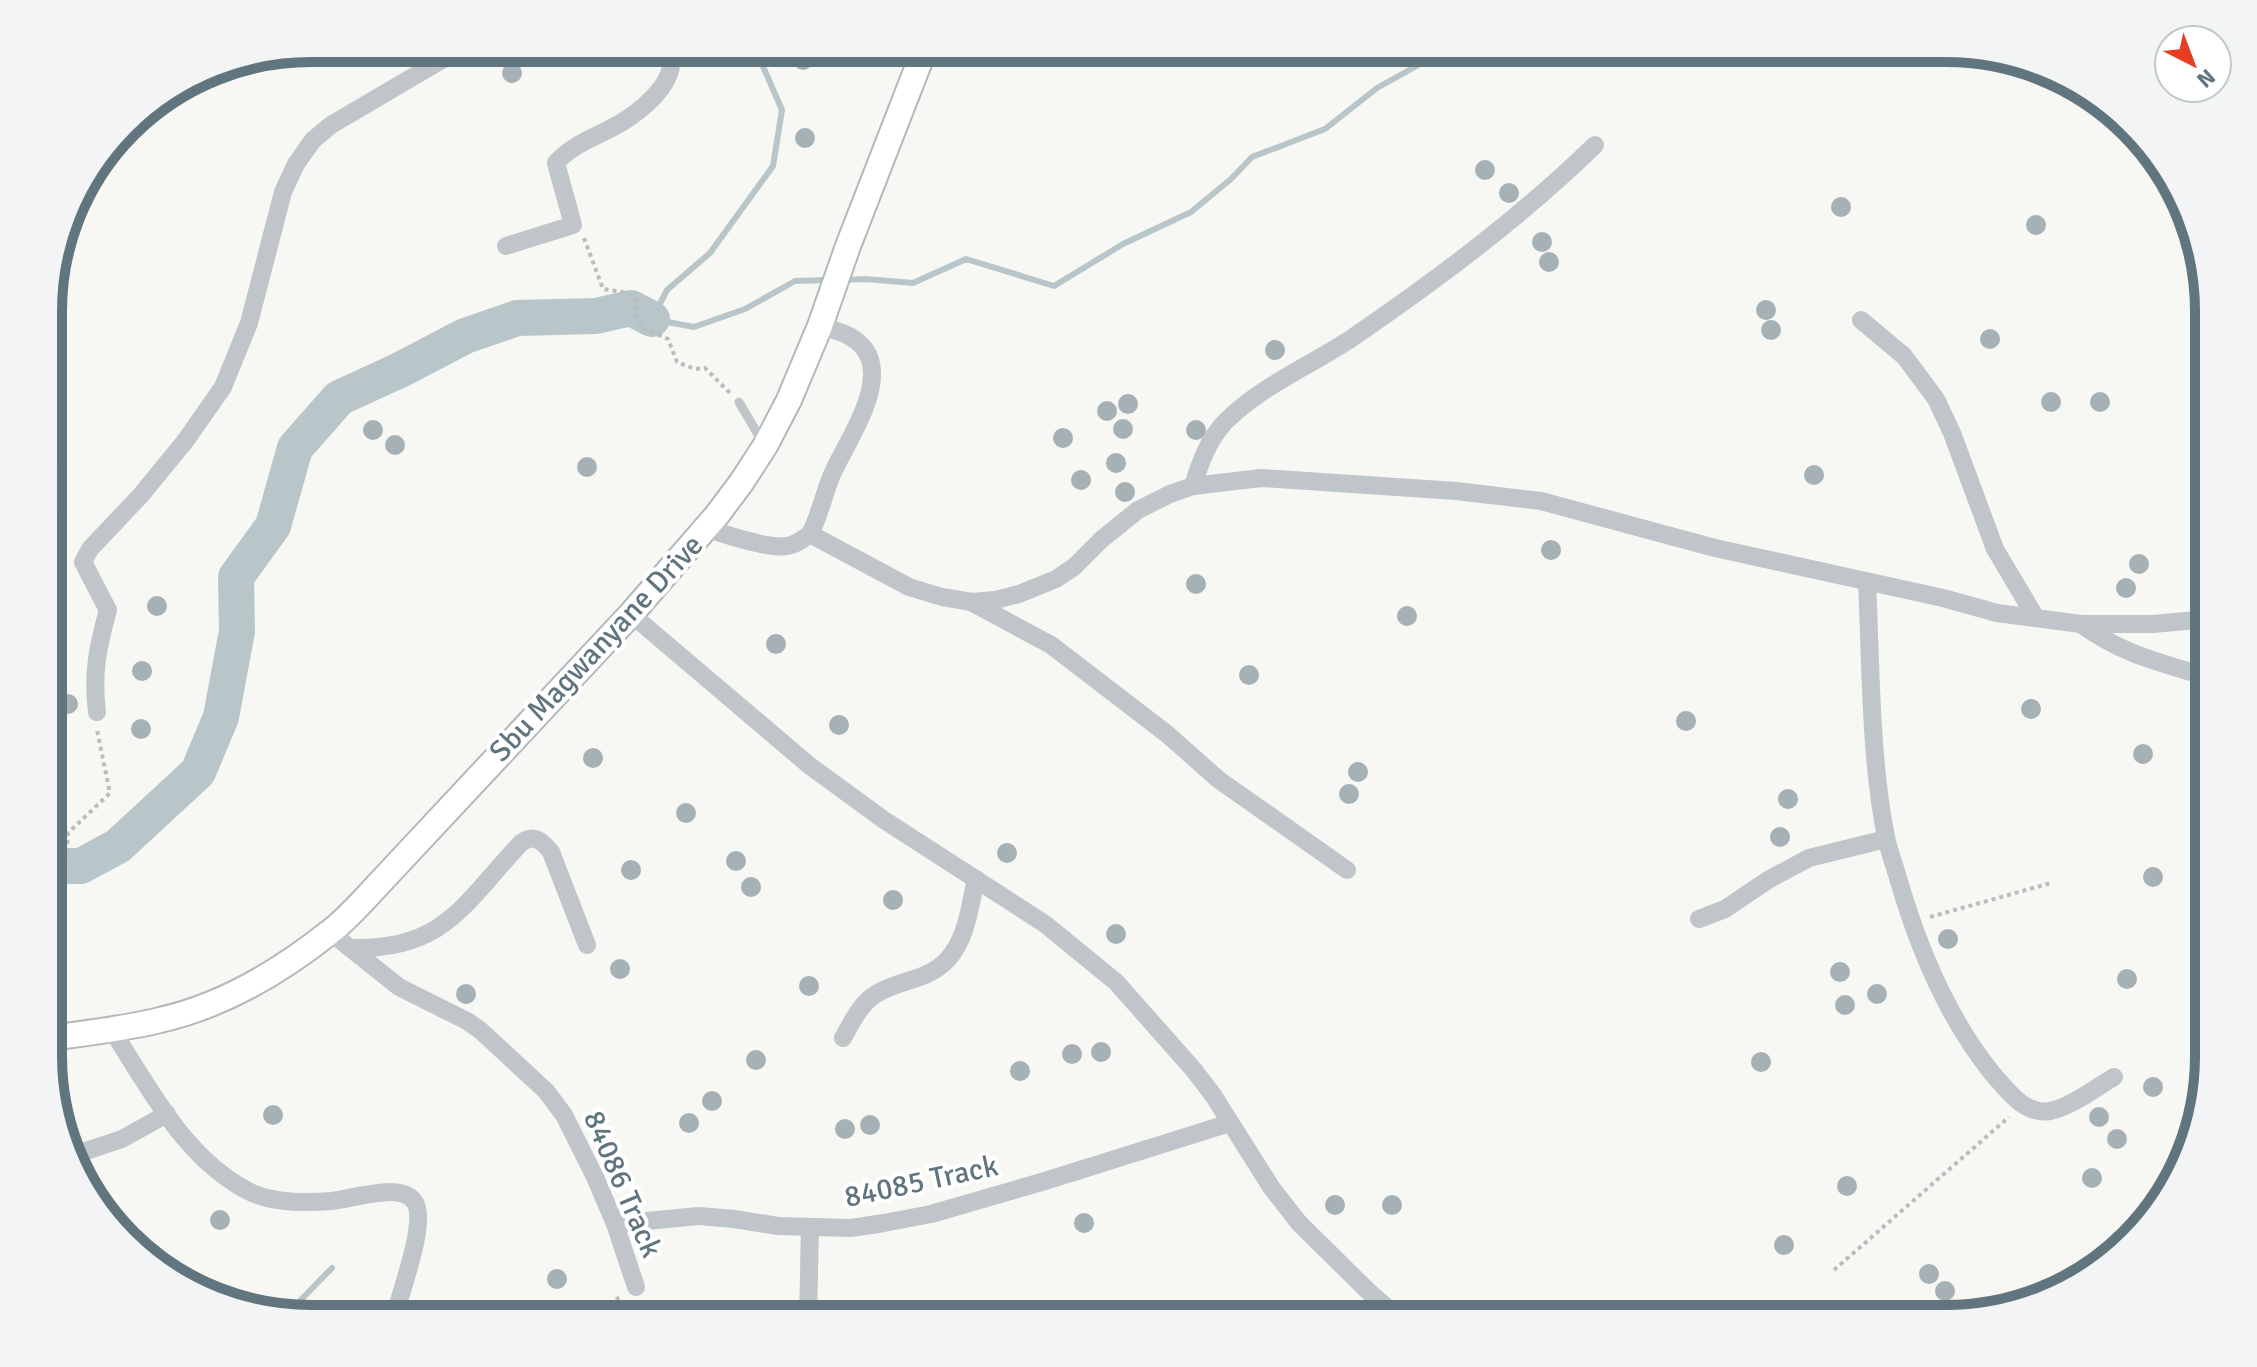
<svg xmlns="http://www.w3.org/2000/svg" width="2257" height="1367" font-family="Signika,sans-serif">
<rect width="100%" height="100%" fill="#f7f7f3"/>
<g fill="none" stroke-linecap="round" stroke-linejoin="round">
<g stroke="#b8c6c9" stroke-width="6">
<path d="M755 48 782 110 773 166 710 253 667 290 652 319 694 327 745 309 795 281 828 280"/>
<path d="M843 280 865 279 913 283 966 259 1054 286 1123 244 1191 212 1231 179 1252 157 1325 129 1377 88 1431 58 1489 48"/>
<path d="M288 1313 332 1268"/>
</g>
<path stroke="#b8c6c9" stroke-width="36" d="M50 866H81L118 846 198 772 221 717 237 631 236 577 273 526 295 448 339 398 400 370 465 336 517 318 596 316 631 308 652 319"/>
</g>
<g fill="#a6b1b5">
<circle cx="1836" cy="56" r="9"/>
<circle cx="803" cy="60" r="10"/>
<circle cx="512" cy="73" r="10"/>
<circle cx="805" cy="138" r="10"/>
<circle cx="1485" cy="170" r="10"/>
<circle cx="1509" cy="193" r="10"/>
<circle cx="1841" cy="207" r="10"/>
<circle cx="2036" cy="225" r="10"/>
<circle cx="1542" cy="242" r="10"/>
<circle cx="1549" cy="262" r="10"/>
<circle cx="1766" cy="310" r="10"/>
<circle cx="1771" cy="330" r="10"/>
<circle cx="1990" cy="339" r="10"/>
<circle cx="1275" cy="350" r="10"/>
<circle cx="2051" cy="402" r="10"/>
<circle cx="2100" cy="402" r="10"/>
<circle cx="1128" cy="404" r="10"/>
<circle cx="1107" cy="411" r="10"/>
<circle cx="1123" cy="429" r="10"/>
<circle cx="373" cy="430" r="10"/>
<circle cx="1196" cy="430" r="10"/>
<circle cx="1063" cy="438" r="10"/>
<circle cx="395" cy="445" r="10"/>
<circle cx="1116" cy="463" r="10"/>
<circle cx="587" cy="467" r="10"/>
<circle cx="1814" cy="475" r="10"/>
<circle cx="1081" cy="480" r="10"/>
<circle cx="1125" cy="492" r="10"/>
<circle cx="1551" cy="550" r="10"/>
<circle cx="2139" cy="564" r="10"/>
<circle cx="1196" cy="584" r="10"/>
<circle cx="2126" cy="588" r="10"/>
<circle cx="157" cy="606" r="10"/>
<circle cx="1407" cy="616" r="10"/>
<circle cx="776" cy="644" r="10"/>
<circle cx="142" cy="671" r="10"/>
<circle cx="1249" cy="675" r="10"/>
<circle cx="68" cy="704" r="10"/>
<circle cx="2031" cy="709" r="10"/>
<circle cx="1686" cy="721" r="10"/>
<circle cx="839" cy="725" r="10"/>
<circle cx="141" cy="729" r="10"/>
<circle cx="2143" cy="754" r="10"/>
<circle cx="593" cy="758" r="10"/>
<circle cx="1358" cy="772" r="10"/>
<circle cx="1349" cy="794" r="10"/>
<circle cx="1788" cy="799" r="10"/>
<circle cx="686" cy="813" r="10"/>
<circle cx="1780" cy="837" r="10"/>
<circle cx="1007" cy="853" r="10"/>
<circle cx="736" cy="861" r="10"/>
<circle cx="631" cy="870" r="10"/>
<circle cx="2153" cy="877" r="10"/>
<circle cx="751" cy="887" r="10"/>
<circle cx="893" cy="900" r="10"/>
<circle cx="1116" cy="934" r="10"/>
<circle cx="1948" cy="939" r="10"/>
<circle cx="620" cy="969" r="10"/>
<circle cx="1840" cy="972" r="10"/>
<circle cx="2127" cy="979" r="10"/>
<circle cx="809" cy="986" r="10"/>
<circle cx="1877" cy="994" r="10"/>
<circle cx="466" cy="994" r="10"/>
<circle cx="1845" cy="1005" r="10"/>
<circle cx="1101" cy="1052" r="10"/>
<circle cx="1072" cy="1054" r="10"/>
<circle cx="756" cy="1060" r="10"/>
<circle cx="1761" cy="1062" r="10"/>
<circle cx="1020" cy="1071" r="10"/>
<circle cx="2153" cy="1087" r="10"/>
<circle cx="712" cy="1101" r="10"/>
<circle cx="273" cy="1115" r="10"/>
<circle cx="2099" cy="1117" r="10"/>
<circle cx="689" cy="1123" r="10"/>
<circle cx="870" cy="1125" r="10"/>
<circle cx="845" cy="1129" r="10"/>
<circle cx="2117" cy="1139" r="10"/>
<circle cx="2092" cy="1178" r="10"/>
<circle cx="1847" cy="1186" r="10"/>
<circle cx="1392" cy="1205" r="10"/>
<circle cx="1335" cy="1205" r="10"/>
<circle cx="220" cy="1220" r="10"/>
<circle cx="1084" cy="1223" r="10"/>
<circle cx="1784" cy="1245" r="10"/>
<circle cx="1929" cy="1274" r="10"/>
<circle cx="557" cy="1279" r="10"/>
<circle cx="1945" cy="1291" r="10"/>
</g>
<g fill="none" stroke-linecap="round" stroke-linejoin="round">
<g stroke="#b2b9bc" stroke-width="28">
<path id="secondary" d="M50 1038C87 1033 124 1029 160 1020 222 1006 281 971 330 932 346 920 360 904 374 889L631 614 717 515 741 483 765 446 789 400 820 326 848 246 925 48"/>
</g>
<g stroke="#b9bdbf" stroke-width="4" stroke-dasharray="4 4" stroke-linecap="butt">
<path d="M584 238 603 289 623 292 635 299V314L643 328 668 339 677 362 695 369 705 368 731 394"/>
<path d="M1930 917 2051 883"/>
<path d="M50 969 59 949 57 924 63 892 68 833 110 793 97 730"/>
<path d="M1834 1270 2009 1117"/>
<path d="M548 1319 560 1313 605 1307 620 1297"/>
</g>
<path stroke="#bfc5c8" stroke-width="9" d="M739 402 763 443"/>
<g stroke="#bfc5c8" stroke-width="18">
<path d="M506 246 573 225 556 163C575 141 604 135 627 119 648 105 682 76 668 48"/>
<path d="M1861 320 1904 356 1936 399 1952 433 1995 549 2036 618"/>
<path d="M1193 486C1200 463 1208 440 1225 422 1262 385 1310 366 1352 338 1438 279 1521 217 1595 145"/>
<path d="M705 529C728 534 765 549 787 546 796 545 803 539 810 534L909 587 942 597 972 602 995 600 1019 594 1056 579 1074 567 1102 539 1138 510 1170 494 1193 486 1261 478 1456 491 1541 501 1715 548 1943 598 1997 613 2081 624H2153L2208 619"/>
<path d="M810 534C821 513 824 491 834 470 851 434 901 364 849 336 841 331 829 329 820 326"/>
<path d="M1867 583C1871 665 1870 757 1886 837 1889 851 1894 864 1898 878 1918 947 1946 1016 1992 1073 2007 1090 2024 1115 2050 1111 2069 1108 2097 1087 2114 1077"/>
<path d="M973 603 1051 645 1167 734 1219 780 1347 870"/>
<path d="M631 614 810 766 884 820 1045 924 1116 982 1193 1069 1213 1095 1271 1187 1299 1223 1368 1291 1400 1319"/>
<path d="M2081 624C2121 654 2162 663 2208 677"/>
<path d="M97 712C92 674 98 646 108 610L83 562 90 549 141 495 186 440 223 387 249 323 283 192 296 164 313 140 331 125 462 48"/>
<path d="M1699 919 1725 909 1768 880 1809 858 1886 839"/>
<path d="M330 932 399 987 467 1021 480 1030 546 1091 564 1115 595 1177 615 1224 636 1287"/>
<path d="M352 948C445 950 464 903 521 843 534 833 542 841 551 852L587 945"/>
<path d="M111 1029C150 1088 183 1157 248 1191 271 1203 306 1203 332 1201 352 1199 399 1182 414 1201 429 1220 399 1295 394 1319"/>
<path d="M843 1038C852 1022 860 1004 876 994 900 979 928 981 948 959 967 938 970 905 976 879"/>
<path d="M74 1155 122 1139 167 1114"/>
<path d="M615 1224 699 1216 734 1219 778 1226 851 1228 884 1223 931 1214 1045 1181 1230 1123"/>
<path d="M808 1319 810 1227"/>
</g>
<use href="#secondary" stroke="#fff" stroke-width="24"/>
</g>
<g text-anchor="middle" stroke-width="8" stroke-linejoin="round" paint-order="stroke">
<g font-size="30" fill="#61757f" stroke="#fff">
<text transform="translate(596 648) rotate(-47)" y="10">Sbu Magwanyane Drive</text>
<text transform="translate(921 1181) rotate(-12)" y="10">84085 Track</text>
<text transform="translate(623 1184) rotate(67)" y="10">84086 Track</text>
</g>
</g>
<path d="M0 0H2257V1367H0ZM311 62H1946A249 249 0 0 1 2195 311V1056A249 249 0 0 1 1946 1305H311A249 249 0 0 1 62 1056V311A249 249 0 0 1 311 62Z" fill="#f2f4f5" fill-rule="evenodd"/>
<path fill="none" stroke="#61757f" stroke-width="10" d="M311 62H1946A249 249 0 0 1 2195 311V1056A249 249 0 0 1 1946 1305H311A249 249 0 0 1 62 1056V311A249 249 0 0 1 311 62Z"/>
<g transform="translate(2193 64) rotate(138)"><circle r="38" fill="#ffffff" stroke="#c0c8cc" stroke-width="2"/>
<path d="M0-6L14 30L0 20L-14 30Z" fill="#e73e23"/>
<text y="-12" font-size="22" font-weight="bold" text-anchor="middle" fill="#61757f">N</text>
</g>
</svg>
